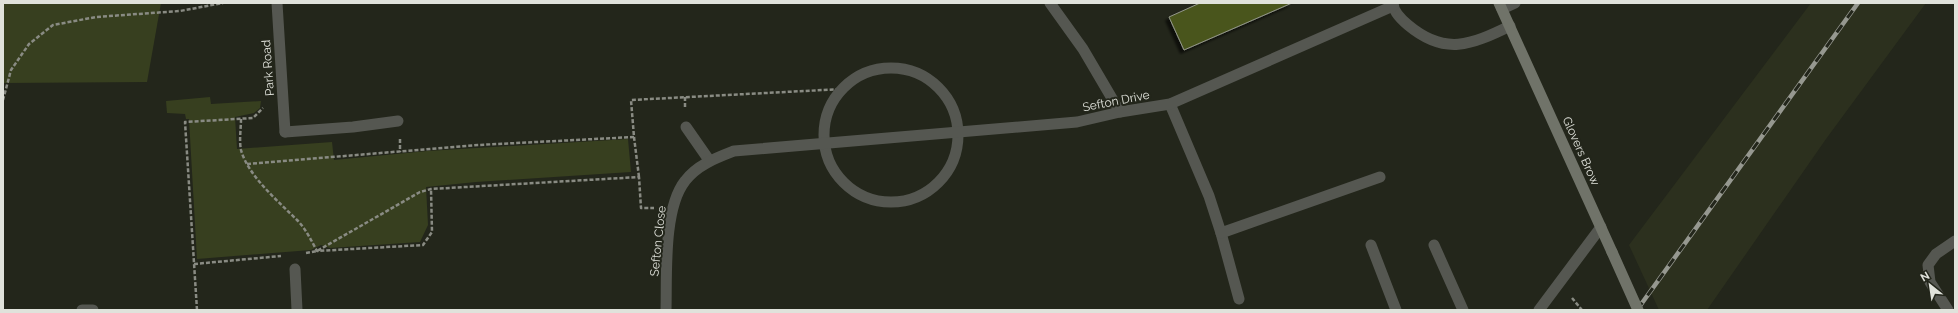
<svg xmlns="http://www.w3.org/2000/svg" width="1958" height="313" font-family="Raleway,sans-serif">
<defs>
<filter id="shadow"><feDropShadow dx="-3.5" dy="3.5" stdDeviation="1" flood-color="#0009"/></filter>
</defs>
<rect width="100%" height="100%" fill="#23261b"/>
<path fill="#2c301e" d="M1811 3H1926L1826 139 1707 310H1659L1629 245Z"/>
<g fill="#373f1f">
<path d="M3 3H161L147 82 3 83Z"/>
<path d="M210 97 211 104 261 101 260 108 254 113 235 117 237 149 332 142 334 160 427 151 628 139 631 172 476 182 426 187 428 225 420 242 330 248 321 245 311 250 197 259 189 119H186L185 114 167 113 166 101Z"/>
</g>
<path fill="#49551e" stroke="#94988a" filter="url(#shadow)" d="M1200 3H1292L1184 50 1169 17Z"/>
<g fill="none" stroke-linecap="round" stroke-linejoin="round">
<g stroke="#898b83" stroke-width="2.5" stroke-dasharray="4 2" stroke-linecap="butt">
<path d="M685 97V108"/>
<path d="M3 100 11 70 29 44 53 25 96 17 180 11 223 3"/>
<path d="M241 119C241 128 239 141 241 150 248 176 279 202 297 220 306 229 311 240 317 251L423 245 432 232 431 189"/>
<path d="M634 137 639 177"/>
<path d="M400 139V152"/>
<path d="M247 164 478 145 634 137 631 100 843 89"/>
<path d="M306 253 317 251 420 192 431 189 639 177 641 208H654"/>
<path d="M194 264 281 256"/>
<path d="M1572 298 1582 310"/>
<path d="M197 310 185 122 253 118 263 108"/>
</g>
<g stroke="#555751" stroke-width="11">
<path d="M686 127 709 160"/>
<path d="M285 132 353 127 398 121"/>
<path d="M1221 233 1239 299"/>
<path d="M1371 245 1396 310"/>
<path d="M1434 245 1463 310"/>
</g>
<g stroke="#555751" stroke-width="11">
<path d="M277 3 285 132"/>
<path d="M1050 3 1083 49 1120 112"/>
<path d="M1393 3C1393 11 1402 20 1408 25 1445 56 1471 45 1510 26"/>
<path d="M1502 9 1515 3"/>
<circle cx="891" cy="135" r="67"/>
<path d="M1170 104 1209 196 1221 233 1380 177"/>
<path d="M295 269 297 310"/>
<path d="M82 310H93"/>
<path d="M666 310C667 275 663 209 685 181 697 165 716 158 734 151L1077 122 1120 112 1170 104 1393 6"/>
<path d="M1539 310 1601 227"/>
<path d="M1948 310 1930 282 1928 265 1936 254 1955 241"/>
</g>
<path stroke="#707369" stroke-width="11" d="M1499 3 1612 252"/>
<g stroke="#969890" stroke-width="4.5">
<path id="rail" d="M1637 310 1858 3"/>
</g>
<use href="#rail" stroke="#23261b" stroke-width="3" stroke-dasharray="9" stroke-linecap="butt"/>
<path stroke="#707369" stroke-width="11" d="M1612 252 1638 310"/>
</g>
<g text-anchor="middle" stroke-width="4" stroke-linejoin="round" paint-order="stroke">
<g font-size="12" fill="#e0e2db" stroke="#23261b">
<text transform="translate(268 68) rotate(-94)" y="4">Park Road</text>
<text transform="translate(1116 101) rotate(-11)" y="4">Sefton Drive</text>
<text transform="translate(1581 151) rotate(66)" y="4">Glovers Brow</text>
<text transform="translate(658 241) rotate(-84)" y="4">Sefton Close</text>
</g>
</g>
<rect width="1958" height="313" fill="none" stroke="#e0e2db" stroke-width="8"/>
<g transform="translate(1930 285) rotate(330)" stroke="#23261b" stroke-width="3" paint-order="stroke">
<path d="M0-3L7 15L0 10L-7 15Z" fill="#e0e2db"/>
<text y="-6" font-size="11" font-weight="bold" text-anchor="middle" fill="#e0e2db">N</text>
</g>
</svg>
